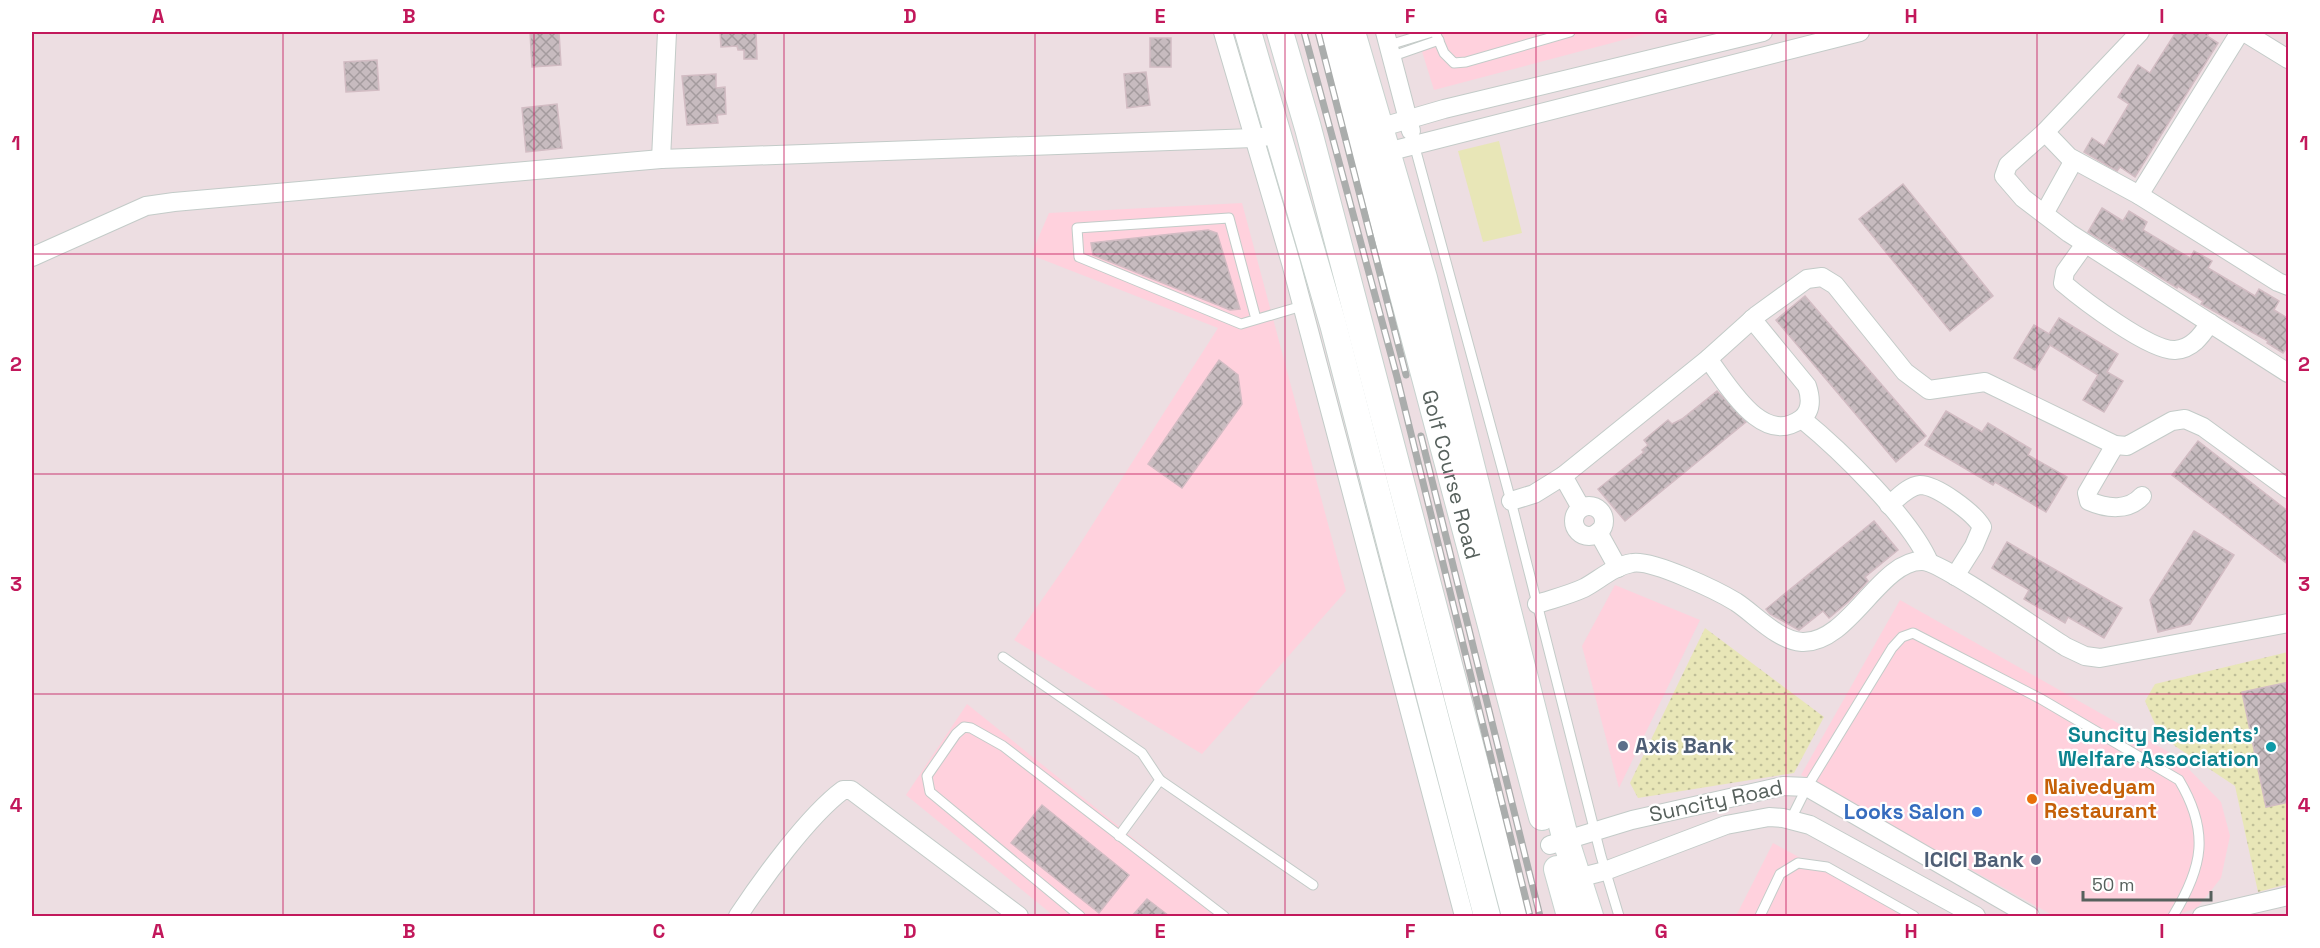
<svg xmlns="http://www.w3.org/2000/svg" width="2320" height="948" font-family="'Space Grotesk',sans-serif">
<defs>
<pattern id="garden-dots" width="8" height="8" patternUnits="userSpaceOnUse" patternTransform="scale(1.5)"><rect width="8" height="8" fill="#e8e6b7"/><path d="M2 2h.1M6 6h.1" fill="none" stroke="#bfbe98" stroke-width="1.8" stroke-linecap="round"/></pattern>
<pattern id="building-cross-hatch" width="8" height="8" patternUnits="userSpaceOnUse" patternTransform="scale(1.5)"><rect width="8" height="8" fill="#c7bbbf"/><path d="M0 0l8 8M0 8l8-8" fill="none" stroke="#a49b9e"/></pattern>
</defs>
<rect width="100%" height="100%" fill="#eddee2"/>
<g fill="#ffd1dd">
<path d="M1416 32H1653L1434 90Z"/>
<path d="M1242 203 1346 591 1202 754 1014 640 1073 555 1218 328 1031 255 1049 213Z"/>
<path d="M1615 585 1700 620 1619 788 1582 646Z"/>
<path d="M1900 600 2176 756 2221 802 2230 836 2221 878 2197 908 2173 916H2054L1801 775Z"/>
<path d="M967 704 1230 916H1054L906 795Z"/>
<path d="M1773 843 1907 916H1736Z"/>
</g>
<g fill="url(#garden-dots)">
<path d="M1705 628 1824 717 1794 773 1638 798 1630 783Z"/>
<path d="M2288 652V884L2258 892 2235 786 2175 746 2155 724 2145 701 2155 684Z"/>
</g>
<path fill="#e8e6b7" d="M1499 141 1522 233 1483 242 1458 151Z"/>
<g fill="url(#building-cross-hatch)" stroke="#d2bcc3" stroke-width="1.5">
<path d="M530 32H559L561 65 532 67Z"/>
<path d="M720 32H756L757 59H744V50H738L737 46 721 47Z"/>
<path d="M2176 32H2210L2207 36 2218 43 2135 177 2120 167 2117 171 2084 152 2092 138 2104 146 2129 104 2118 97 2138 65 2150 73Z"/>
<rect x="1150" y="38" width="21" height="29"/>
<path d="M377 60 379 90 346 92 344 62Z"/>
<path d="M1146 72 1150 105 1127 108 1124 74Z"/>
<path d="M716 74V88L725 87 726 114 717 115 718 123 687 125 682 76Z"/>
<path d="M557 104 562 148 526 152 522 108Z"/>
<path d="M1903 184 1993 296 1950 331 1859 219Z"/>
<path d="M2102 208 2123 221 2129 211 2147 222 2143 230 2178 251 2190 258 2194 251 2212 261 2208 268 2240 287 2255 296 2259 289 2279 301 2274 310 2289 319V345L2283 353 2267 343 2268 341 2201 304 2203 301 2178 286 2177 288 2088 232Z"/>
<path d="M1208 230 1217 233 1240 309 1230 310 1093 255 1091 243Z"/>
<path d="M1805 296 1926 436 1896 462 1776 320Z"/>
<path d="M2059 318 2118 354 2107 372 2123 381 2104 412 2083 400 2098 375 2050 345 2035 370 2014 358 2034 325 2049 334Z"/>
<path d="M1219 360 1238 375 1242 404 1182 488 1148 464Z"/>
<path d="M1717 391 1746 422 1625 521 1598 489 1644 452 1642 450 1648 445 1644 440 1668 420 1672 424 1682 419Z"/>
<path d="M1946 411 1982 432 1988 423 2031 449 2028 455 2067 477 2046 512 1995 482 1993 485 1925 445Z"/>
<path d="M2198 441 2289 512V565L2172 475Z"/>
<path d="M1874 521 1898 550 1865 577 1868 581 1848 602 1829 618 1823 611 1799 630 1770 614 1766 609Z"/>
<path d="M2194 531 2234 555 2190 624 2158 632 2150 600Z"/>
<path d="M2007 542 2122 608 2104 638 2068 617 2065 623 2024 599 2029 590 1992 568Z"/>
<path d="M2289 682V802L2266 807 2242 692Z"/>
<path d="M1042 805 1129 875 1099 913 1011 843Z"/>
<path d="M1147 899 1169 916H1132Z"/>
</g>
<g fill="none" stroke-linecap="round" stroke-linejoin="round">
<g stroke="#c3cbc8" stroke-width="11">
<g id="lane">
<path d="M1435 32 1444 53 1454 63 1466 62 1570 32"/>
<path d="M1389 45 1432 32"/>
<path d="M1393 56 1439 40"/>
<path d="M1414 144 1511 501 1601 856 1619 916"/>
<path d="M1256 319 1229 218 1077 228 1079 257 1241 324 1302 306"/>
<path d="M1003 657 1142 753 1160 780 1119 836"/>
<path d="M1160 780 1313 885"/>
<path d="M1791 819 1807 787 1892 648 1902 637 1913 633 2041 699 2179 780C2210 832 2203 867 2173 916"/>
<path d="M1080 916 930 792 927 776 956 734 964 727 971 728 1003 746 1224 916"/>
<path d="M1760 916 1780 874 1798 863 1827 867 1914 916"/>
</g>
</g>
<g stroke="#c3cbc8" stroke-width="20">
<g id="street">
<path d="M1223 32 1291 263 1464 916"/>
<path d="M1385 32 1411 131"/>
<path d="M2140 32 2045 132 2008 165 2004 176 2023 198 2069 233 2288 373"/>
<path d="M2244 32 2288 59"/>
<path d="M1382 127 1444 109 1763 32"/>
<path d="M2045 132 2069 157 2139 195 2278 282 2288 286"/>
<path d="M1387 152 1860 32"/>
<path d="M661 159 667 32"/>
<path d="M2139 195 2240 32"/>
<path d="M2044 214 2074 160"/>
<path d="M2085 244 2065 272 2063 283C2083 300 2150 351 2175 350 2192 349 2201 336 2210 323"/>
<path d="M32 257 146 206 174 202 661 159 1254 138 1278 135"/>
<path d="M1708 359C1729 386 1762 447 1801 419 1812 411 1811 398 1807 386L1752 319"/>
<path d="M1802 419C1840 450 1910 518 1929 562"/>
<path d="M2115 445 2087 493 2089 501C2107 509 2129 511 2142 496"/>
<path d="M1563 476 1581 508"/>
<path d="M1511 501 1534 494 1563 476 1708 359 1757 315 1807 279 1822 277 1835 285 1905 372 1929 390 1985 382 2115 445 2127 446 2172 421 2185 419 2203 427 2288 489"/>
<path d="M1889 505C1898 498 1908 486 1920 485 1937 485 1974 513 1982 527L1974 546 1955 576"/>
<circle cx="1589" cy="521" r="15"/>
<path d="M1598 532 1618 568"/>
<path d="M1537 604C1552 599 1569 595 1584 588 1599 580 1614 566 1632 563 1652 559 1718 591 1736 602 1756 615 1777 640 1802 642 1849 644 1880 560 1922 561 1941 561 2043 633 2066 647L2085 656 2100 658 2288 623"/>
<path d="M1550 845 1632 820 1783 786 1807 787 2030 916"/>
<path d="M1566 881 1605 871 1726 825 1769 817 1783 818 1810 825 1976 916"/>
<path d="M738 916C762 880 808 816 843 790H851L1019 916"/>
<path d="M2202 916 2288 896"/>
</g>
</g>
<g stroke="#c7d2ce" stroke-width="28">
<g id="secondary">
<path d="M1248 32 1333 324 1487 916"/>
<path d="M1280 32 1308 128 1515 916"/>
<path id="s1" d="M1333 32 1542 817"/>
<path d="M1352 32 1424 278 1566 841 1590 916"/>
<path d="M1557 869 1570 916"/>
</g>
</g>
<use href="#lane" stroke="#fff" stroke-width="9"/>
<use href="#street" stroke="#fff" stroke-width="18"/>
<use href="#secondary" stroke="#fff" stroke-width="26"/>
<g stroke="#aaadac" stroke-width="7">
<g id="rail">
<path d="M1304 32 1397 377 1530 916"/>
<path d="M1318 32 1406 375"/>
<path d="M1421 436 1540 916"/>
</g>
</g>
<use href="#rail" stroke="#fff" stroke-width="4.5" stroke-dasharray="14" stroke-linecap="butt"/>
</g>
<path fill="none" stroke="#c2185b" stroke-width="1.5" stroke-opacity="0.55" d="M283 32V916M534 32V916M784 32V916M1035 32V916M1285 32V916M1536 32V916M1786 32V916M2037 32V916M32 254H2288M32 474H2288M32 694H2288"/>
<g fill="#5c6f8a" stroke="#fff" stroke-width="2">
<circle cx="1623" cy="746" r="6"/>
<circle cx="2036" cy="860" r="6"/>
</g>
<circle fill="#0f9aa8" stroke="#fff" stroke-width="2" cx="2271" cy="747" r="6"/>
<circle fill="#e8710a" stroke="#fff" stroke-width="2" cx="2032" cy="799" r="6"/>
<circle fill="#3f7fe0" stroke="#fff" stroke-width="2" cx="1977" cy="812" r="6"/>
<g text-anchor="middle" stroke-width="4.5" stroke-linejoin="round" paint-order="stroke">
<g font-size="21" fill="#57615d" stroke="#fff">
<text dy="7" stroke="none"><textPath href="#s1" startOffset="458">Golf Course Road</textPath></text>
<text transform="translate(1716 801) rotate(-12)" y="7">Suncity Road</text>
</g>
<g font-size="21" font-weight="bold" fill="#0d838f" stroke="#fff" text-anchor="end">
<text x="2259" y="742">Suncity Residents'<tspan x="2259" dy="24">Welfare Association</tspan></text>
</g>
<g font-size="21" font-weight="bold" fill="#4e5e75" stroke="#fff" text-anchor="start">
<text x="1635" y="753">Axis Bank</text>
<text x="2024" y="867" text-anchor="end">ICICI Bank</text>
</g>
<g font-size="21" font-weight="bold" fill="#c56008" stroke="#fff" text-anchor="start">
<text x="2044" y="794">Naivedyam<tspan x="2044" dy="24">Restaurant</tspan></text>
</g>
<g font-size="21" font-weight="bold" fill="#366cbe" stroke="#fff" text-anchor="end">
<text x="1965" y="819">Looks Salon</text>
</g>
</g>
<rect width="2320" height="948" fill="none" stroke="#ffffff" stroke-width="66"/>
<path d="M2083 891v9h128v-9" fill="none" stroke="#57615d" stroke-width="3"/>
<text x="2092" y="891" font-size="18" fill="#57615d" stroke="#ffffff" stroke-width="4.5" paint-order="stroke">50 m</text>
<rect x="33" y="33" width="2254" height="882" fill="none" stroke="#c2185b" stroke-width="2"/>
<g font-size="20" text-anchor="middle" font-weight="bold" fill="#c2185b">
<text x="158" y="23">A</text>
<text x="409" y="23">B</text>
<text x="659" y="23">C</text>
<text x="910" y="23">D</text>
<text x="1160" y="23">E</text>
<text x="1410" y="23">F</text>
<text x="1661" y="23">G</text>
<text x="1911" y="23">H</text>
<text x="2162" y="23">I</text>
<text x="16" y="150">1</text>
<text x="2304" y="150">1</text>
<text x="16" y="371">2</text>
<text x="2304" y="371">2</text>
<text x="16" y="591">3</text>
<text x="2304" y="591">3</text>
<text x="16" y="812">4</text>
<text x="2304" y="812">4</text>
<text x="158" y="938">A</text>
<text x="409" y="938">B</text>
<text x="659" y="938">C</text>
<text x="910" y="938">D</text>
<text x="1160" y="938">E</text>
<text x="1410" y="938">F</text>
<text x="1661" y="938">G</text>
<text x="1911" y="938">H</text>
<text x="2162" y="938">I</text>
</g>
</svg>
